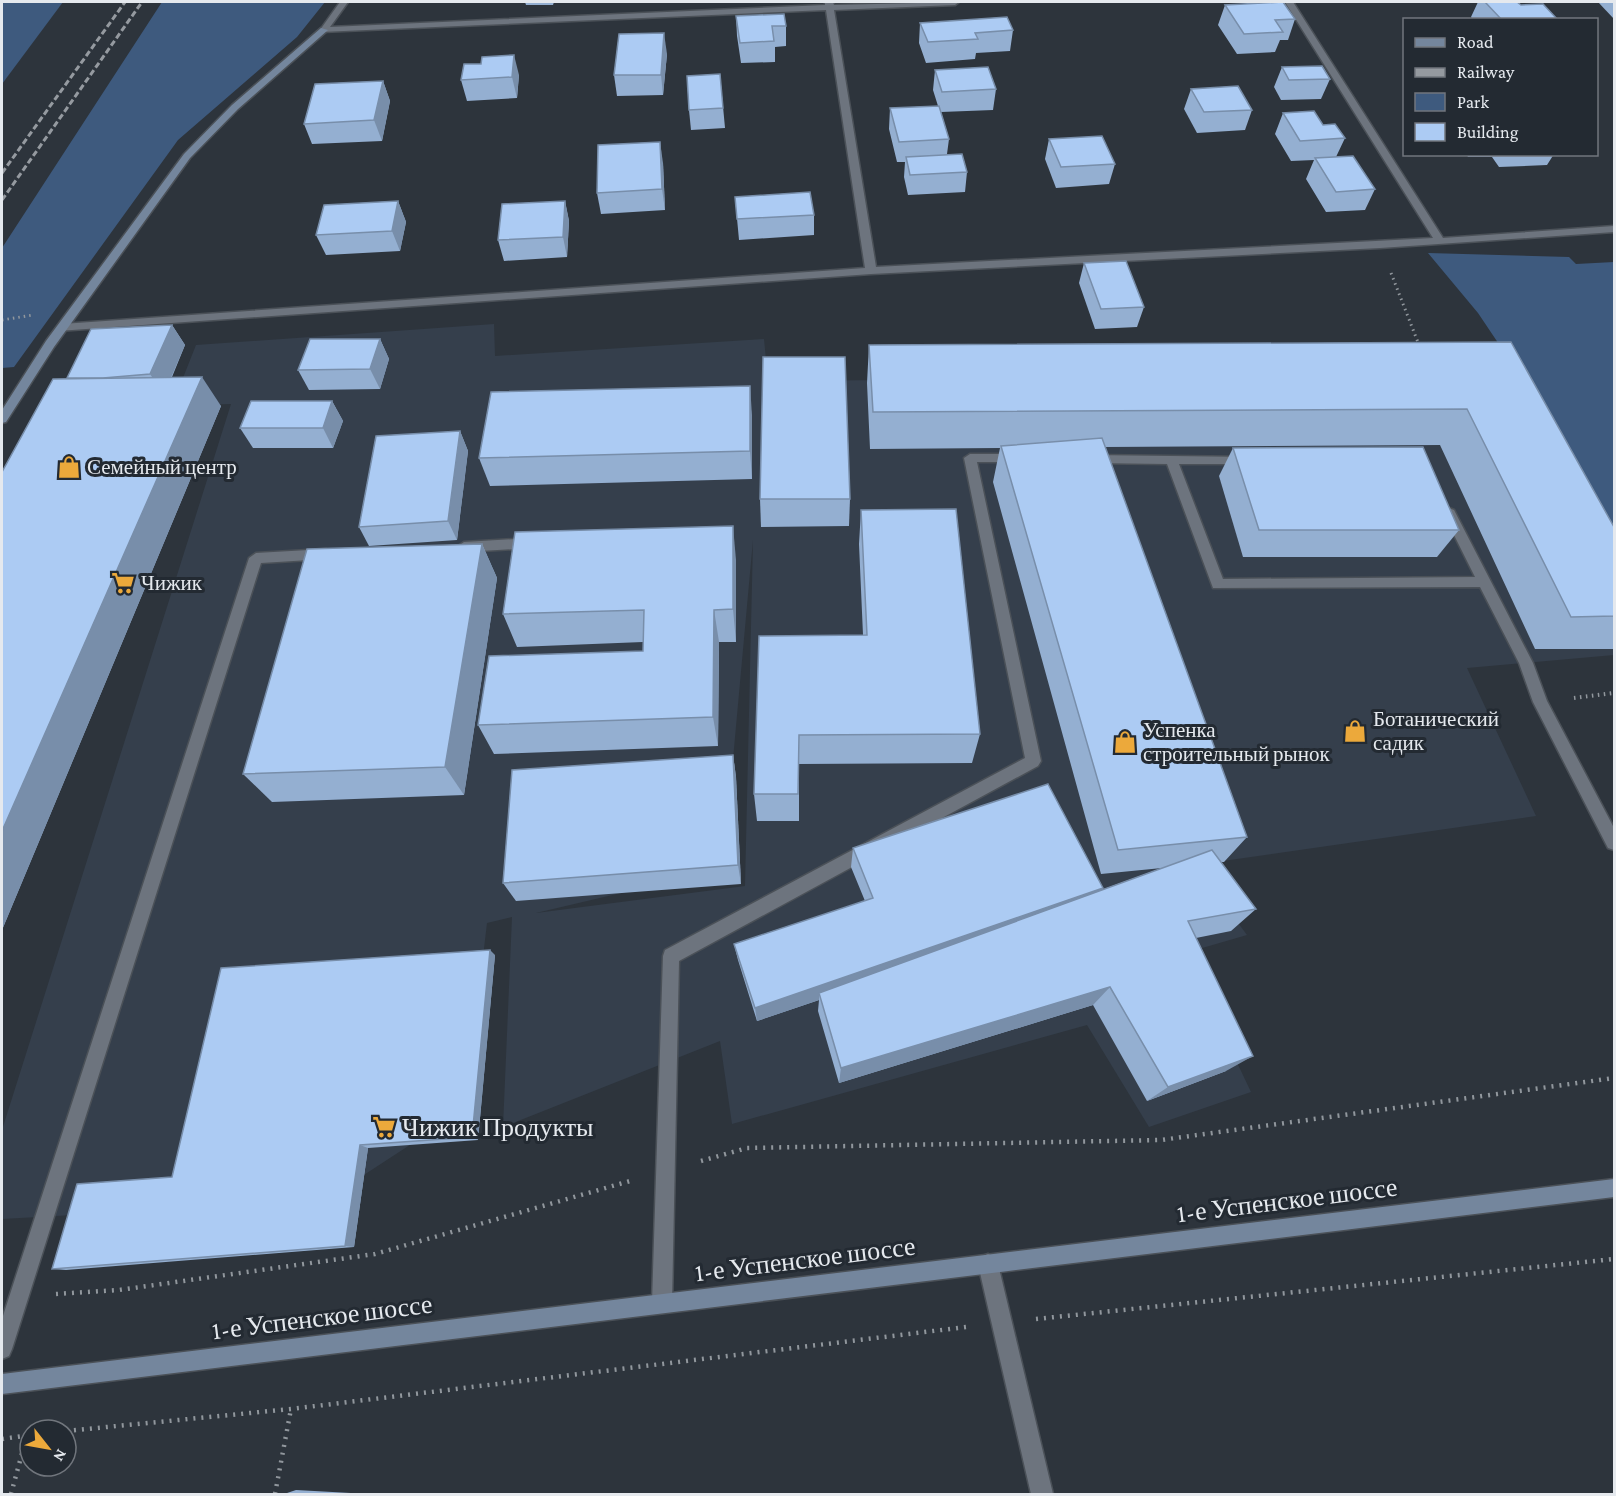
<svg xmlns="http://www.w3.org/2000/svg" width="1616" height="1496" font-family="'Crimson Pro',serif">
<rect width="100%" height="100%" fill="#2d343c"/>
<path fill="#353f4c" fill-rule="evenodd" d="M494 324 495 356 764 339 768 381 1486 375 1614 619V655L1467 668 1536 816 1195 865 1247 935 1185 953 1251 1092 1149 1127 1087 1025 732 1124 720 1041 503 1127 512 917 487 923 465 1109 324 1201 2 1219V1130L231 404 77 408 175 398 196 345ZM753 540 745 886 536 913 723 869Z"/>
<g fill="#3e5a7e">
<path d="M2 2H63L2 84Z"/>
<path d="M162 2H325L297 37 178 140 14 367 2 368V248Z"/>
<path d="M1428 253 1569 257 1576 264 1614 262V537L1558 432 1478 313Z"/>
</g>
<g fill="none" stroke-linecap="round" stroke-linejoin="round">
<g stroke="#4b5158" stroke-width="3">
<g id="lane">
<path d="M970 454H1016L1022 458 1016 462H977L1041 761 1038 766 679 961 672 1303 669 1310 662 1313 655 1310 652 1303 663 956 665 950 1025 758 964 458Z"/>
<path d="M1091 455 1251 457V463L1247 464H1179L1223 579 1475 577 1443 513 1449 508 1454 510 1533 663 1547 701 1614 828V850L1608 848 1533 702 1519 663 1480 587 1213 588 1167 464 1091 463 1085 459Z"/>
<path d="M533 538 540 543 533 548 464 552 457 547 464 542Z"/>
<path d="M326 549 333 554 326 559 261 563 12 1349 9 1356 2 1359V1319L249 558 256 553Z"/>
<path d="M988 1254 995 1257 998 1264 1053 1494H1031L978 1264 981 1257Z"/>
</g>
</g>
<g stroke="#4b5158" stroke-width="3">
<path id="street" d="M340 2H348L330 27 825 5V2H833L834 5 959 2 955 5 834 10 876 267 1433 238 1285 2H1293L1443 238 1614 226V232L1380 248 871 274 58 331 56 328 62 324 865 268 826 10 321 32 320 30Z"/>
</g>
<g stroke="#4b5158" stroke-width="3">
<g id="secondary">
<path d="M321 28 328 30 238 109 190 158 54 347 6 422 2 423V410L46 341 184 154 232 105Z"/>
<path d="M1614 1179V1197L2 1394V1374Z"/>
</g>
</g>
<g stroke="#91979d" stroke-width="3" stroke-dasharray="1.5 4" stroke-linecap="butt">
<path d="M1391 273 1419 345"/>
<path d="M2 320 33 315"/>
</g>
<path stroke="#91979d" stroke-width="4" stroke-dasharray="1.5 4.5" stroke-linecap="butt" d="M1574 698 1614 693"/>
<g stroke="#91979d" stroke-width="4.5" stroke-dasharray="2 6" stroke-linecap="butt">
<path d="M701 1161 747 1148 1161 1140 1614 1078"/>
<path d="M56 1294 119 1290 375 1254 630 1181"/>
<path d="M1036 1319 1614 1259"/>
<path d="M66 1431 291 1409 966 1327"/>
<path d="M2 1439 30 1435"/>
<path d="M11 1494 27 1435"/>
<path d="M275 1494 291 1409"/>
</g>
<use href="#lane" fill="#6d747e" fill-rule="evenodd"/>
<use href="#street" fill="#6d747e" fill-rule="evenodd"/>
<use href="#secondary" fill="#74869d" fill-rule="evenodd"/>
<g stroke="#959aa0" stroke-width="3" stroke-dasharray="6 3" stroke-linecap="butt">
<path d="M2 173 125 2"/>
<path d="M2 200 142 2"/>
</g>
</g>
<g fill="#94afd1">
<path d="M419 2H475L474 3H419Z"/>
<path d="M525 2H554L553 5H526Z"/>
<path d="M1478 2H1517L1521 5 1558 20H1473L1471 17Z"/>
<path d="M1598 2H1614V19Z"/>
<path d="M1225 5 1295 19 1288 40H1280L1275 52 1237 54 1218 25Z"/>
<path d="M736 16 786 26V46L775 47V62L741 63 737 36Z"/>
<path d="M920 23 1013 30 1010 51 976 53 975 59 926 63 919 43Z"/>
<path d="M667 54 663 95 617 96 614 75Z"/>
<path d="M1282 67 1330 79 1321 99 1281 100 1274 87Z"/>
<path d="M935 70 996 89 993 110 941 112 949 139 947 154 967 172 965 192 908 195 904 177 905 162H897L889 129 890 108 938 106 933 90Z"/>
<path d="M720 74 725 128 691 130 689 110Z"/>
<path d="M519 75 517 98 467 101 461 80Z"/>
<path d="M383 81 390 101 382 141 312 144 304 124Z"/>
<path d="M1191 89 1252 110 1245 130 1197 133 1184 109Z"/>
<path d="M1283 113 1323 125 1345 138 1336 157 1375 189 1365 210 1326 212 1306 179 1314 160 1291 161 1275 134Z"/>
<path d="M1049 139 1115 164 1109 184 1056 188 1045 159Z"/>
<path d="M1466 154H1554L1547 165 1499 167 1492 157H1468Z"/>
<path d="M663 163 665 210 601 214 597 193Z"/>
<path d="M735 197 814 215V235L739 240Z"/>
<path d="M398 201 406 222 400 251 326 255 316 235Z"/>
<path d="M565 201 569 221 567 257 504 261 498 240Z"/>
<path d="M1084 263 1144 307 1137 327 1095 329 1079 283Z"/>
<path d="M172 325 185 345 172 377 221 406 2 930V472L67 378Z"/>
<path d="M380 339 389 359 380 389 309 390 298 370Z"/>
<path d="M1511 342 1614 527V649H1535L1440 445 1105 447 1247 837 1224 862H1221L1256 909 1231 931 1196 938 1226 1071 1147 1101 1093 1005 839 1083 818 1011 819 1000 757 1021 738 960 734 944 865 901 851 867 853 848 1103 888 1101 890 1162 868 1101 874 993 482 1000 448 870 449 867 383 869 345Z"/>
<path d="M332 401 343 421 333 448H253L240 428Z"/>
<path d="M752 415V479L490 486 479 458Z"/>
<path d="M460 431 468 451 457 540 369 546 359 527Z"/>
<path d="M1233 448 1459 530 1437 557H1243L1219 476Z"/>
<path d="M760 499H850L849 526 761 527Z"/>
<path d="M861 510 980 734 972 763 799 764V821H757L754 794 863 635 859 544Z"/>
<path d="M482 544 497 578 464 795 272 802 243 774Z"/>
<path d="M736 560V642H719L718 746 494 754 478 725 643 651V642L517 647 503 614Z"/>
<path d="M733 755 736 777 741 884 516 901 503 883Z"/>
<path d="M495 955 478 1140 368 1148 354 1247 66 1270 52 1269 172 1177Z"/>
<path d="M296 1490 369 1494H284Z"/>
</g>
<g fill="#788eaa">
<path d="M664 33 667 54 663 95 661 75Z"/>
<path d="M514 55 519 75 517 98 512 77Z"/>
<path d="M383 81 390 101 382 141 374 120Z"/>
<path d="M660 142 663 163 665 210 662 189Z"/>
<path d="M398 201 406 222 400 251 392 231Z"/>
<path d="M565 201 569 221 567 257 563 237Z"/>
<path d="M172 325 185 345 164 394 150 374Z"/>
<path d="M380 339 389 359 380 389 370 369Z"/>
<path d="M202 377 221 406 2 930V831Z"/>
<path d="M750 386 752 415V479L750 451Z"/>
<path d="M332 401 343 421 333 448 323 428Z"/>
<path d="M460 431 468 451 457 540 448 521Z"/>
<path d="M733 526 736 560V642L733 609Z"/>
<path d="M482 544 497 578 464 795 445 767Z"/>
<path d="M714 610 719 642 718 746 713 717Z"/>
<path d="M733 755 736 777 741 884 738 865Z"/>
<path d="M1103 888 1090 906 819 993V1000L757 1021 755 1008Z"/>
<path d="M490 950 495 955 478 1140 472 1137Z"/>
<path d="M1110 987 1093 1005 839 1083 841 1068Z"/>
<path d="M1253 1056 1226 1071 1147 1101 1168 1087Z"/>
<path d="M360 1145 368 1148 354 1247 345 1246Z"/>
</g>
<g fill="#accbf3" stroke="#788eaa" stroke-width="1.5">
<path d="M1283 2 1295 19 1275 20 1283 32 1244 34 1225 5Z"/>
<path d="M1485 2H1517L1521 5 1543 4 1558 20H1502Z"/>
<path d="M784 14 786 26H772L774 41 740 43 736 16Z"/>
<path d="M1007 17 1013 30 975 33 978 39 928 42 920 23Z"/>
<path d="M664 33 661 75H614L619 34Z"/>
<path d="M514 55 512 77 461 80 464 64H481L482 57Z"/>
<path d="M1322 66 1330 79 1289 80 1282 67Z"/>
<path d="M988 67 996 89 942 92 935 70Z"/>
<path d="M720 74 723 108 689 110 687 76Z"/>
<path d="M383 81 374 120 304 124 315 84Z"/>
<path d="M1238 86 1252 110 1204 112 1191 89Z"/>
<path d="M939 106 949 139 899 142 890 108Z"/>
<path d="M1314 111 1323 125 1335 124 1345 138 1300 141 1283 113Z"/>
<path d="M1102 136 1115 164 1061 167 1049 139Z"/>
<path d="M660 142 662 189 597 193 598 145Z"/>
<path d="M962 154 967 172 910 175 906 157Z"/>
<path d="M1353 156 1375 189 1336 192 1315 158Z"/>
<path d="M810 192 814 215 737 219 735 197Z"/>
<path d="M398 201 392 231 316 235 324 205Z"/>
<path d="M565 201 563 237 498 240 502 204Z"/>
<path d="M1126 261 1144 307 1101 309 1084 263Z"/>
<path d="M172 325 150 374 103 378H67L91 329Z"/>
<path d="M310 339H380L370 369 298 370Z"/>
<path d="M1511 342 1614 527V616L1571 617 1467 409 873 412 869 345Z"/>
<path d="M763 357H845L850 499H760Z"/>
<path d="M202 377 2 831V472L53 379Z"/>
<path d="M750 386V451L479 458 491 392Z"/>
<path d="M251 401H332L323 428H240Z"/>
<path d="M460 431 448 521 359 527 376 436Z"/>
<path d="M1102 438 1247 837 1118 850 1001 446Z"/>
<path d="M1423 447 1459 530H1259L1233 448Z"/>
<path d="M956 509 980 734 799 735 798 794H754L759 636 867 635 861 510Z"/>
<path d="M733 526V609L714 610 713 717 478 725 489 656 643 651 644 610 503 614 515 532Z"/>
<path d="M482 544 445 767 243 774 307 549Z"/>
<path d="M733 755 738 865 503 883 512 770Z"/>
<path d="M1048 784 1103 888 755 1008 734 944 873 898 853 848Z"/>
<path d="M1212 850 1256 909 1188 921 1253 1056 1168 1087 1110 987 841 1068 819 993Z"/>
<path d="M490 950 472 1137 360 1145 345 1246 52 1269 77 1184 172 1177 221 968Z"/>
</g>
<defs>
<g id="shop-bare" transform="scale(1.8)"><path d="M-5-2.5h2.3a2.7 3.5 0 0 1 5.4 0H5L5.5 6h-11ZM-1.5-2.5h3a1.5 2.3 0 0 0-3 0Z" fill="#eca93b" stroke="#232a32" stroke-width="2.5" paint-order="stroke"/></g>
<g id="supermarket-bare" transform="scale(1.8)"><path d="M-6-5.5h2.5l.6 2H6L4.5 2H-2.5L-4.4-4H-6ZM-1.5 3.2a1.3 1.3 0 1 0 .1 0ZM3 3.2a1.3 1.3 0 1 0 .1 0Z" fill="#eca93b" stroke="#232a32" stroke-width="2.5" paint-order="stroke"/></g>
</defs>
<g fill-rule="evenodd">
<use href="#shop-bare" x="69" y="467"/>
<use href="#supermarket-bare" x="123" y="583"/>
<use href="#shop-bare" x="1355" y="731"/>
<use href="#shop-bare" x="1125" y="742"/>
<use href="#supermarket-bare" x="384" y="1127"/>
</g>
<g text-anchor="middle" stroke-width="6" stroke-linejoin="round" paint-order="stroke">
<g font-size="21" fill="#e5e9ee" stroke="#232a32" text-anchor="start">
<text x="87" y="474">Семейный центр</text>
<text x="141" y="590">Чижик</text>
<text x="1373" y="726">Ботанический<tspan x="1373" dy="24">садик</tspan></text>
<text x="1143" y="737">Успенка<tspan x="1143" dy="24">строительный рынок</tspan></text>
</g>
<g font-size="26" fill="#e5e9ee" stroke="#232a32" text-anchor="start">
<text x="402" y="1136">Чижик Продукты</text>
</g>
<g font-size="26" fill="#e5e9ee" stroke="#232a32">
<text transform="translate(1287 1200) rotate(-7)" y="9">1-е Успенское шоссе</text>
<text transform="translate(805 1259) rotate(-7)" y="9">1-е Успенское шоссе</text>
<text transform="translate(322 1317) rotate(-7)" y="9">1-е Успенское шоссе</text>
</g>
</g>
<rect width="1616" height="1496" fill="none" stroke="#e5e9ee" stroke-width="6"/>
<rect x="1403" y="18" width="195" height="138" fill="#232a32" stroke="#71767d" stroke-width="1.5"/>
<rect x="1415" y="38" width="30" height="9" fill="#74869d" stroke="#71767d" stroke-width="1.5"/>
<text x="1457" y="48" font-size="18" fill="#e5e9ee">Road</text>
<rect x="1415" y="68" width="30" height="9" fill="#959aa0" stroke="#71767d" stroke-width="1.5"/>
<text x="1457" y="78" font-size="18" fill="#e5e9ee">Railway</text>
<rect x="1415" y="93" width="30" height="18" fill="#3e5a7e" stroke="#71767d" stroke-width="1.5"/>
<text x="1457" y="108" font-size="18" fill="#e5e9ee">Park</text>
<rect x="1415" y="123" width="30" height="18" fill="#accbf3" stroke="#71767d" stroke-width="1.5"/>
<text x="1457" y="138" font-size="18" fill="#e5e9ee">Building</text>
<g transform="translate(48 1448) rotate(121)"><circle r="28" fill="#232a32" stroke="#71767d" stroke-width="1.5"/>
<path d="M0-4.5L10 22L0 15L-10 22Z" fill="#eca93b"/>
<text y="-9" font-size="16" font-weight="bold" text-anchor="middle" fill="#e5e9ee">N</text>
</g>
</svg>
